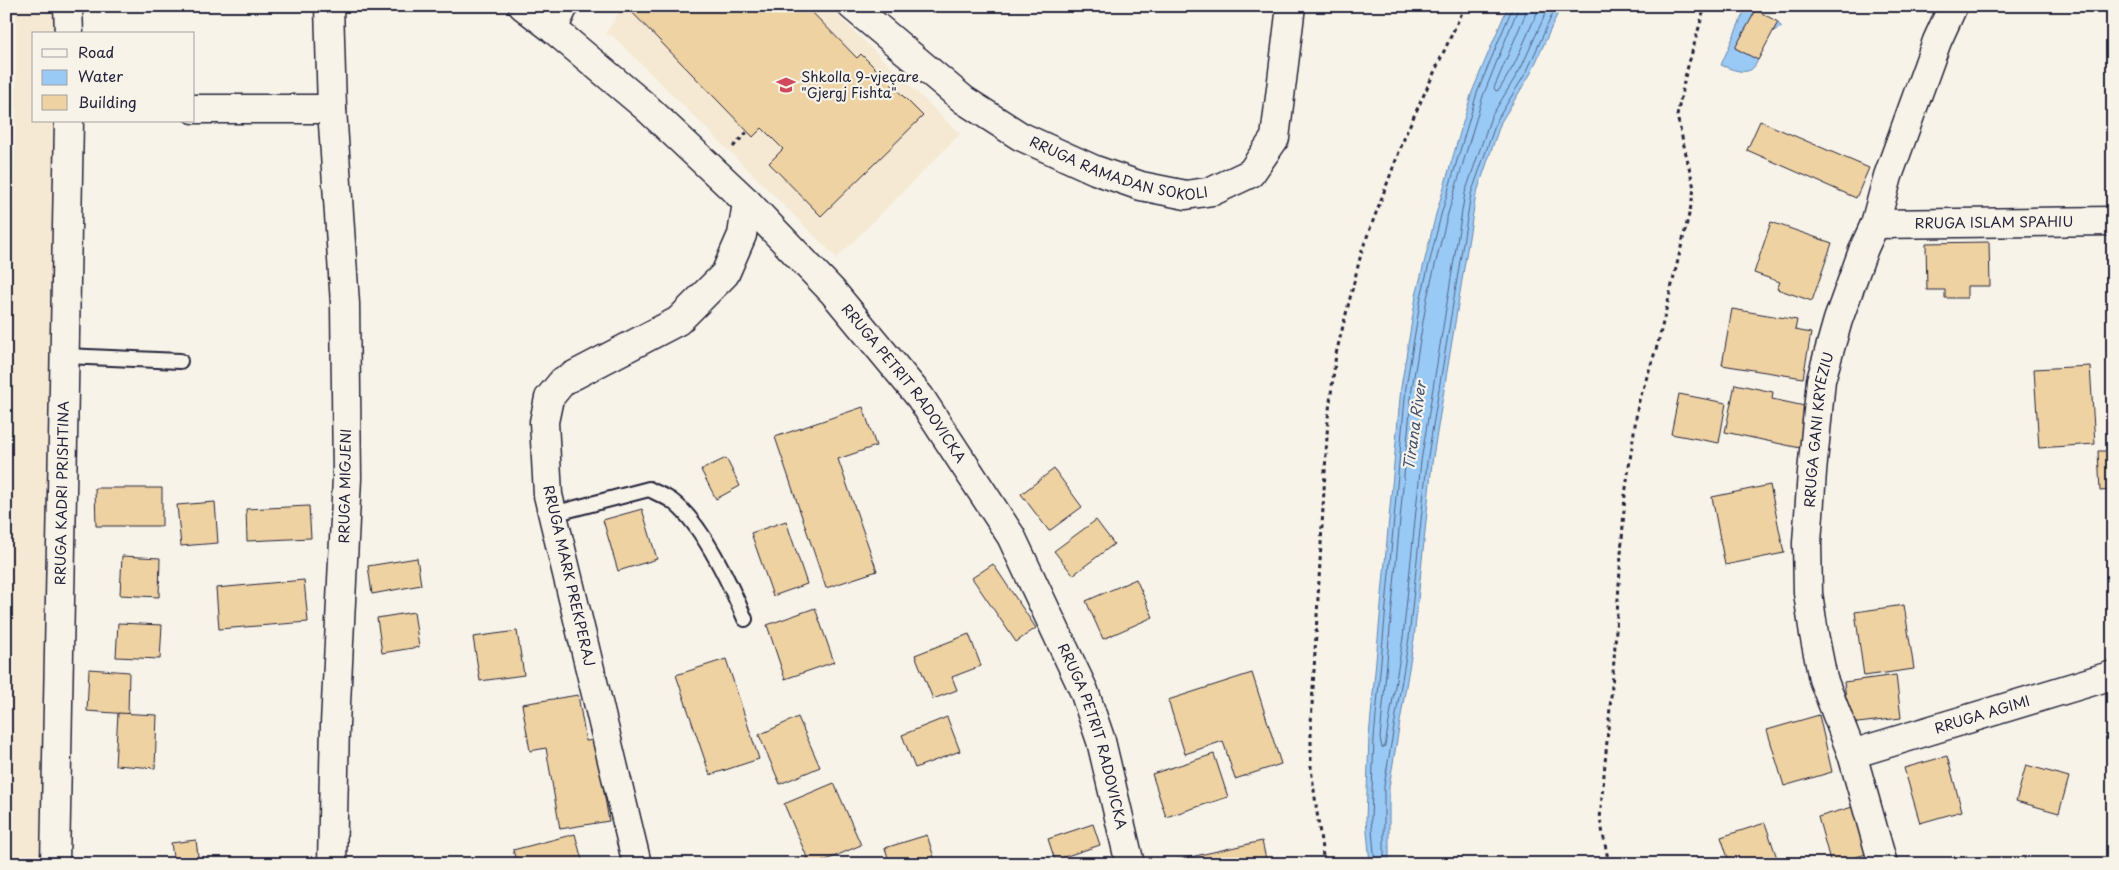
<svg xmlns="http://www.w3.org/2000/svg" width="2119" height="870" font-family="'Playpen Sans',sans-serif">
<rect width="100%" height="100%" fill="#f7f3e8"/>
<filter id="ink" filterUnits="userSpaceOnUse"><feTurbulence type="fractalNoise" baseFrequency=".02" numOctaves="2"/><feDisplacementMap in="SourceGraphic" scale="10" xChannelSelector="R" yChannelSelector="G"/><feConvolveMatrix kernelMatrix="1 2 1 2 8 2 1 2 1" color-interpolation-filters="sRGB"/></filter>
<g filter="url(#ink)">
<g fill="#f5e9d3">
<path d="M16 6H56L55 34H34V121H55L52 490 42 864H6V441L16 112Z"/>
<path d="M612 6H828L960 134 837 258 613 36 605 34 620 11Z"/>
</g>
<g fill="#99c9f5" stroke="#6986ab">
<path d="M1508 6H1561L1531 73 1501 122 1476 195 1432 463 1414 639 1389 787V864H1370L1366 820 1369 737 1401 387 1416 296 1436 214 1472 92Z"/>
<path d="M1749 9 1777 22 1782 27C1778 29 1771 31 1769 35 1753 57 1764 84 1721 65L1744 12Z"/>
</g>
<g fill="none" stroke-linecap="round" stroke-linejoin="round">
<g stroke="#526585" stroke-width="1">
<path d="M1519 6 1483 96 1447 217 1427 298 1412 388 1380 738 1382 748 1385 746 1403 638 1421 461 1465 193 1491 117 1521 68 1549 6"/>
<path d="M1526 6 1525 15 1494 88 1496 91 1499 90 1514 65 1540 6"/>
<path d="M1375 864 1371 819 1374 738 1406 387 1421 297 1441 215 1477 93 1513 6"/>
<path d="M1384 864V786L1409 638 1427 462 1471 194 1497 120 1527 71 1556 6"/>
</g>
</g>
<g fill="#efd2a2" stroke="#22223b">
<path d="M626 6H806L857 58 861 54 923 116 821 216 769 163 783 149 762 128 753 137Z"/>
<path d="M1756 10 1778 22 1758 60 1735 48Z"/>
<path d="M2113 41V83L2108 42Z"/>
<path d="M1760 121 1869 168 1856 198 1747 150Z"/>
<path d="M1771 222 1832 243 1812 301 1777 289 1780 282 1754 273Z"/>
<path d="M2108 229H2113V264L2110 265Z"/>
<path d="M1989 242 1990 286H1967V298H1945V290H1927L1926 243Z"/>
<path d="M1732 309 1797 320 1795 330 1811 333 1803 378 1722 365Z"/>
<path d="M2090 366 2095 444 2039 448 2034 369Z"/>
<path d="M1735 384 1773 392 1772 399 1809 407 1800 448 1725 432Z"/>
<path d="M1679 394 1726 403 1719 443 1671 434Z"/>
<path d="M863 407 876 446 838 459 877 571 826 588 775 437Z"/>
<path d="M2098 451H2113V490L2100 491Z"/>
<path d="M726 458 740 486 716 499 701 470Z"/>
<path d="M1054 469 1082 507 1049 531 1021 494Z"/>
<path d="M1770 485 1784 553 1725 565 1712 497Z"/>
<path d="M95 488H162V526H96Z"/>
<path d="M215 502 218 543 181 546 177 505Z"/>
<path d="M309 506 311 538 247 541 246 509Z"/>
<path d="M642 509 657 559 618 571 603 520Z"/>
<path d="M1096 520 1114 544 1073 575 1054 551Z"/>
<path d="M786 521 807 584 773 596 751 533Z"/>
<path d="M122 556 160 558 159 597 120 595Z"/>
<path d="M417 558 421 585 372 594 368 566Z"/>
<path d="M993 564 1036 628 1016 642 972 578Z"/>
<path d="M1136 579 1153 617 1103 639 1086 601Z"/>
<path d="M304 580 308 622 219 629 216 588Z"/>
<path d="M1904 605 1914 669 1864 676 1855 612Z"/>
<path d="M815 608 834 662 785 679 767 625Z"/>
<path d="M414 612 419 647 382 653 377 618Z"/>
<path d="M118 623 162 625 160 659 116 657Z"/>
<path d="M517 631 524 675 480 681 473 637Z"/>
<path d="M969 634 981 666 952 677 957 690 933 699 915 655Z"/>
<path d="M726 659 759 759 710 775 676 675Z"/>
<path d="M89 669 129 672 128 714 87 711Z"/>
<path d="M1252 673 1281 764 1235 779 1223 741 1185 754 1168 700Z"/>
<path d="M1896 675 1901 718 1849 724 1844 682Z"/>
<path d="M578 695 586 741 595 740 609 821 560 829 546 748 530 751 522 704Z"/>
<path d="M118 713 157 715 155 768 115 765Z"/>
<path d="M1819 715 1832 772 1784 786 1767 730Z"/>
<path d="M798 717 820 767 780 784 759 735Z"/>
<path d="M947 717 960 751 915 768 902 735Z"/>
<path d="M1214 754 1228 797 1166 817 1152 774Z"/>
<path d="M1947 756 1962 811 1920 823 1904 768Z"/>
<path d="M2026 765 2069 777 2059 813 2016 801Z"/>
<path d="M834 783 861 845 817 864H810L784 804Z"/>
<path d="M1856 806 1870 853 1831 864 1818 817Z"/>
<path d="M1765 823 1779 864H1730L1721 837Z"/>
<path d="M1093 824 1100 845 1055 860 1048 839Z"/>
<path d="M575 834 583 864H517L513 850Z"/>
<path d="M927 835 936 864H890L885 848Z"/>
<path d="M196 840 199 864H174L171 843Z"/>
<path d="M1262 841 1267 864H1164V863Z"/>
</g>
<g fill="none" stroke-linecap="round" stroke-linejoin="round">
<g stroke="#22223b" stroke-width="18">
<g id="service">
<path d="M65 356 180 361"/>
<path d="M553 514 649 489C656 493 665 496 672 501 703 524 730 584 745 619"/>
</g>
</g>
<g stroke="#22223b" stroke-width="31">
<g id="minor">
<path d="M68 6 69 34"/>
<path d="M329 6 332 109 345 304 347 478 335 724 332 864"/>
<path id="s1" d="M852 6 964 100 1020 136 1095 170 1141 186 1186 195 1213 191 1251 173 1275 138 1291 6"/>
<path d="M553 29 564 6"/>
<path d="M194 109H332"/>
<path id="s2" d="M1875 224 2113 221"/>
<path id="s3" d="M1852 754 2113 675"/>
<path id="s4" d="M55 864 69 121"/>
<path d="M637 864 548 495 544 422 549 398 563 381 678 321 725 274 742 235 747 202"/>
<path id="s5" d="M1883 864 1852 754 1823 679 1814 634 1808 593 1807 543 1812 472 1821 380 1838 320 1864 248 1875 224 1888 176 1937 41 1953 6"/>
</g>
</g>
<g stroke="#22223b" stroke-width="31">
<g id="secondary">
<path id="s6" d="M523 6 553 29 647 108 747 202 833 292 920 397 1011 536 1084 691 1101 741 1130 864"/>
</g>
</g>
<g stroke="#22223b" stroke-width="3" stroke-dasharray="4 4" stroke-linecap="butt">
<path d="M733 147 748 131"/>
<path d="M1324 864 1311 768V724L1328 418 1336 354 1362 250 1407 131 1465 6"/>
<path d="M1609 864 1600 819 1613 674 1625 495 1638 404 1658 343 1691 206 1694 188 1677 116 1685 77 1705 6"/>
</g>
<use href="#service" stroke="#f7f3e8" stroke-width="14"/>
<use href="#minor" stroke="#f7f3e8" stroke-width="28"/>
<use href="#secondary" stroke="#f7f3e8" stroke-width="28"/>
</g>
</g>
<defs>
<g id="school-bare" transform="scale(1.5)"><path d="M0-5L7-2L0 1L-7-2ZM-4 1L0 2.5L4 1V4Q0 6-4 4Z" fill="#d1495b" stroke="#f7f3e8" stroke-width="2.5" paint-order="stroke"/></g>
</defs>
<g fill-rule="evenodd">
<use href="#school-bare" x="786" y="85"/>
</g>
<g text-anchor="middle" stroke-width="4.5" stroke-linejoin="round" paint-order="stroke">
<g font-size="14" fill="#22223b" stroke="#f7f3e8" text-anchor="start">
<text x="801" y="82">Shkolla 9-vjeçare<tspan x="801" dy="16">"Gjergj Fishta"</tspan></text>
</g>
<g font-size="14" fill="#22223b" stroke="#f7f3e8">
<text dy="5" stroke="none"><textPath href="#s1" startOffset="318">RRUGA RAMADAN SOKOLI</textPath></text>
<text dy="5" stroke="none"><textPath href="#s2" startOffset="119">RRUGA ISLAM SPAHIU</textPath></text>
<text dy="5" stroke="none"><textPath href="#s6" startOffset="538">RRUGA PETRIT RADOVICKA</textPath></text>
<text dy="5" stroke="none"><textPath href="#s5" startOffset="446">RRUGA GANI KRYEZIU</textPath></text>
<text transform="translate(345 486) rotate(-89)" y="5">RRUGA MIGJENI</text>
<text dy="5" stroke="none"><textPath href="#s4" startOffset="371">RRUGA KADRI PRISHTINA</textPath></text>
<text transform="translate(569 576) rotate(77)" y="5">RRUGA MARK PREKPERAJ</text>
<text dy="5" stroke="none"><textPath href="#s3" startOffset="136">RRUGA AGIMI</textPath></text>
<text dy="5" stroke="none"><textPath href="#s6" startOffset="942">RRUGA PETRIT RADOVICKA</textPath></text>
</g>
<g font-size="15" font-style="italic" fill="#465473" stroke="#f7f3e8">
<text transform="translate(1415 426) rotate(-82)" y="5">Tirana River</text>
</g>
</g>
<rect width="2119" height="870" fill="none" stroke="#f7f3e8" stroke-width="25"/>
<rect x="12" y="12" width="2094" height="845" fill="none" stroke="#22223b" stroke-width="2" filter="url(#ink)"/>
<rect x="32" y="32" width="162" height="90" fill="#f7f3e8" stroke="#a29fa3"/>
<rect x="42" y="49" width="25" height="8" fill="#f7f3e8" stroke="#a29fa3"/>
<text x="78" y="58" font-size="15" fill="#22223b">Road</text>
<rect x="42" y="70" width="25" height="15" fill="#99c9f5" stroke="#a29fa3"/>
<text x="78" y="82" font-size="15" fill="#22223b">Water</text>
<rect x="42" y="95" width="25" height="15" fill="#efd2a2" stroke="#a29fa3"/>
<text x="78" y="108" font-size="15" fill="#22223b">Building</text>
</svg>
